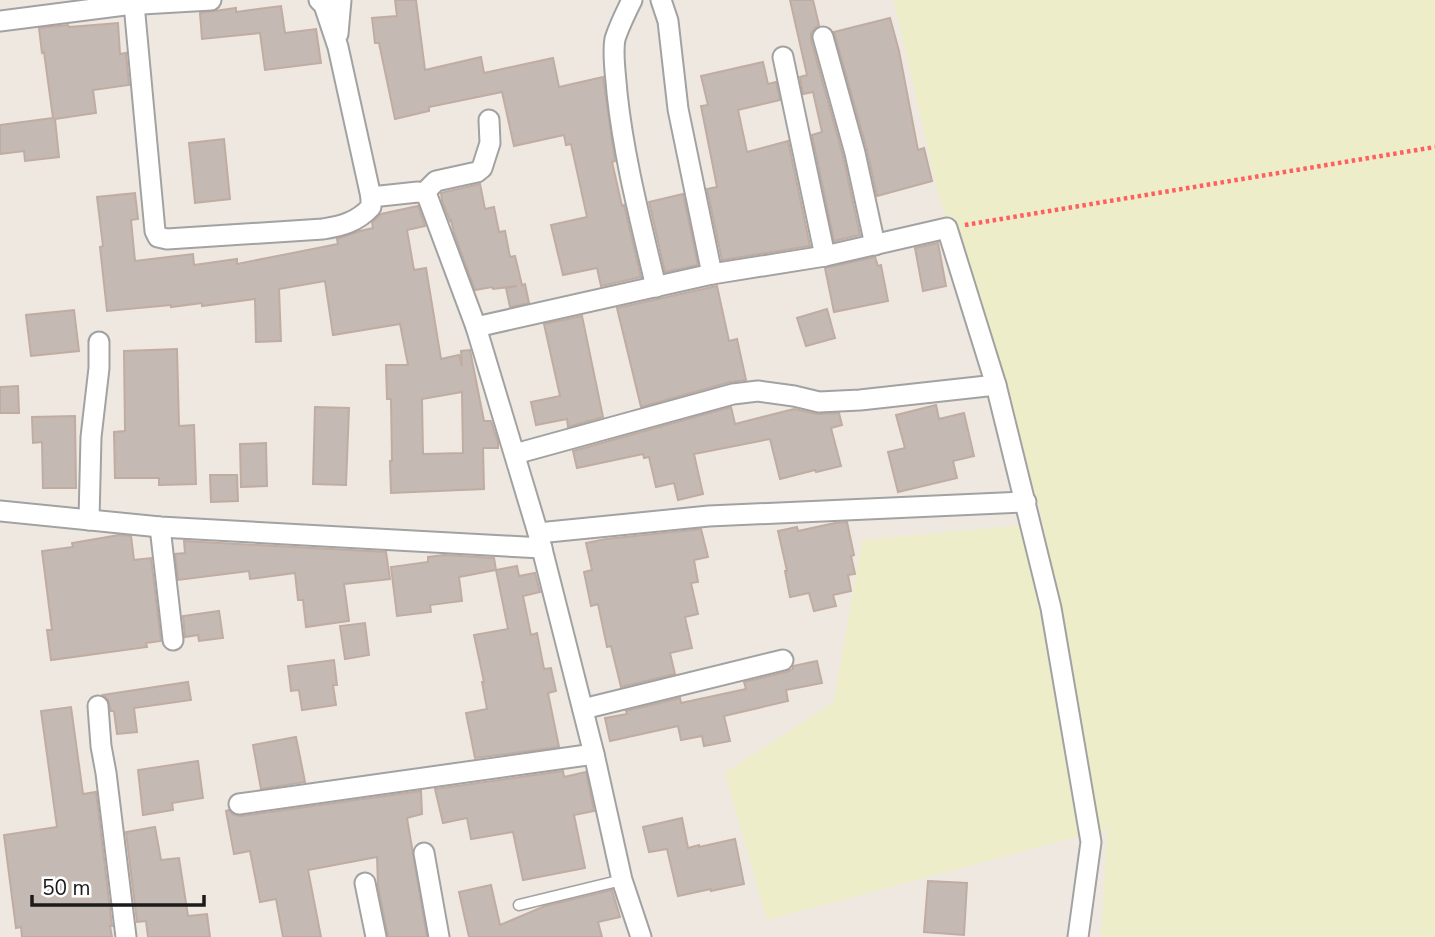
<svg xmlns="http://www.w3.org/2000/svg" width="1435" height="937" font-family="'Nunito Sans',sans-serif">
<rect width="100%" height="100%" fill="#eee8e0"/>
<path fill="#eeedc9" d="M894 0H1435V937H1101L1107 829 767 920 725 773 834 702 862 540 1044 523 938 193Z"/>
<g fill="#c5b9b3" stroke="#c0aca1" stroke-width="2" fill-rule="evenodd">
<path d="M395 0H416L425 70 481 57 484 73 553 58 559 87 603 77 615 161 612 162 622 206 624 205 641 277 601 286 597 268 563 275 551 225 587 217 571 144 566 145 564 135 514 146 502 92 429 107V111L395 119 379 43H375L372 18 397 16Z"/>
<path d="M790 0H813L819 25 815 28 811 33V40L843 156 860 235 834 241 812 135 822 132 813 92 803 94 800 77 807 75Z"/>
<path d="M281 6 285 33 316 29 321 63 265 70 260 33 202 39 200 13 236 8V12Z"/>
<path d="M890 18 899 51 918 150 924 148 932 181 877 196 867 150 834 32Z"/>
<path d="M118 23 120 54 126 53 129 85 93 90 96 113 55 119 59 157 25 161 24 151 0 154V125L53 118 44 52 42 53 39 28 68 25 69 27Z"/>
<path d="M763 62 768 84 776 82 780 100 738 110 747 152 788 141 810 246 722 260 707 189 717 187 701 106 708 105 701 76Z"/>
<path d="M224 139 230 199 195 203 189 143Z"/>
<path d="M480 184 485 209 494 207 499 232 505 231 510 257 515 256 522 285 525 284 529 303 510 307 506 288 517 286 493 289 492 287 475 290 454 233 451 220 450 221 442 201 441 193Z"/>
<path d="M135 193 138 219 131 220 135 261 193 254 194 265 237 259V264L338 244 337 239 360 231 373 228 372 222 381 214 418 206 425 226 407 230 414 270 426 268 441 359 459 355 462 366 461 351 470 350 484 421H491L498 442V448H483L484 489 391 493 390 461H392L391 399H387L386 365H408L400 324 333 335 325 281 279 289 281 341 256 342 255 299 202 306V303L171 307V305L107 311 100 247 103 246 97 197ZM462 392 463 453 423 454 422 399Z"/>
<path d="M683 194 698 265 665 272 649 202Z"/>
<path d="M938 243 946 286 923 291 915 248Z"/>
<path d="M875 257 878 266 881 265 888 301 834 312 825 268Z"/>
<path d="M717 286 729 341 737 339 746 380 730 382 641 407 617 308Z"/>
<path d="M827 309 835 338 806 346 797 318Z"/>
<path d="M74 310 79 351 31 356 26 315Z"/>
<path d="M582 316 603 417 568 427 567 419 536 425 531 402 560 396 544 324Z"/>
<path d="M177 349 179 426 194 425 196 484 159 485V478H115L114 432 125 431 124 351Z"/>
<path d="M18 386 19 413H0V387Z"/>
<path d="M936 405 939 419 964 413 974 456 953 461 957 478 898 492 888 452 905 448 896 415Z"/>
<path d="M315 407 349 408 346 485 313 484Z"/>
<path d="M731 407 735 424 794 409 817 414 839 413 842 425 831 428 841 466 816 472 815 470 780 479 770 439 694 454 703 494 678 500 674 483 656 487 649 457 644 458 643 454 577 468 573 451Z"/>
<path d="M75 416 76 488H43L42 442 33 443 32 417Z"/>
<path d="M266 443 267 486 241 487 240 444Z"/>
<path d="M210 475H237L238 501 211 502Z"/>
<path d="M847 522 854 555 851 556 855 574 848 575 851 591 833 595 836 606 814 611 809 593 790 597 785 571H787L778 531 797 527 798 531 835 523Z"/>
<path d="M701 529 708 557 694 560 698 582 691 583 698 614 685 617 692 648 670 653 675 674 621 687 611 646 607 647 598 604 591 606 584 572 592 570 586 543 606 539Z"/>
<path d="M119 535 131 536 134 560 151 558 161 641 146 643 147 647 51 660 47 630H52L42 551 73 547 72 543Z"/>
<path d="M184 541 386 552 390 579 344 584 349 621 306 627 303 600H298L295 573 250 579 249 571 178 580 175 554 185 553Z"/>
<path d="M444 555 494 558 496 570 459 577 462 601 430 605 431 612 397 616 391 567 428 562V557Z"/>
<path d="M517 566 519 576 535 573 540 592 523 596 531 635 537 633 544 669 551 668 556 691 548 693 559 747 475 758 466 713 487 709 482 682H484L474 635 508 629 496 570Z"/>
<path d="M219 611 223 638 199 641 198 635 185 637 183 616Z"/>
<path d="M365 623 369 655 345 659 340 626Z"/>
<path d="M334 660 337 685H333L336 705 302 710 299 690 291 691 288 666Z"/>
<path d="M817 661 822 683 786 690 788 701 724 716 730 741 704 746 702 736 681 740 678 726 610 741 605 718 627 714 626 711 680 698 681 703 746 689 744 682 786 672 793 669V666Z"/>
<path d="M188 682 191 700 134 708 137 732 117 734 114 711H111L108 700 103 695Z"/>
<path d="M71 707 83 794 96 792 112 926H110L112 937H22L21 927 16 928 4 835 57 827 41 711Z"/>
<path d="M296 737 305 782 261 789 253 745Z"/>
<path d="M198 761 203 798 172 803 173 810 143 815 138 770Z"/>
<path d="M563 771 564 777 586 772 594 811 574 815 585 868 523 880 513 832 471 839 467 818 443 823 435 789Z"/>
<path d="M421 791 422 814 407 818 427 937H388L378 886 377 857 308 870 321 937H283L276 899 260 902 250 851 234 854 226 811 229 810 234 815 241 816Z"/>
<path d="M682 818 688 848 699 845V847L735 839 744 884 711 891V889L678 896 667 849 649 852 643 827Z"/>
<path d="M155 827 161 860 179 858 188 916 207 914 210 937H148L146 921 137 922 126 832Z"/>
<path d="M928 881 967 883 964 935 924 932Z"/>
<path d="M491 885 500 925 545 906 612 890 620 917 598 922 602 937H469L459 892Z"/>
</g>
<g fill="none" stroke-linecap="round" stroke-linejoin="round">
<g stroke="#a2a2a2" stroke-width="13">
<path id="service" d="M519 905 622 880"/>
</g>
<g stroke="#a2a2a2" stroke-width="23">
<g id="minor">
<path d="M632 0C626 12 619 26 615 39 612 54 616 77 617 93 624 159 641 223 656 287"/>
<path d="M661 0 668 21 678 109 712 274"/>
<path d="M134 4 155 231 158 237 167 239 323 229C342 226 357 222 371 207V197L338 47 324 5 319 0"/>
<path d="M0 21 125 5 211 0"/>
<path d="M338 34 341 0"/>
<path d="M823 37 855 153 875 245"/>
<path d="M783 57 825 256"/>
<path d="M424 193 436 181 477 172 482 168 490 143 489 120"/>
<path d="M371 197 418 192 424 193 428 198 476 327 538 533 594 754 622 880 641 937"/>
<path d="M476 327 712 274 825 256 947 228 996 385 1051 608 1091 842 1078 937"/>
<path d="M515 454 733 394 758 391 794 396 819 402 860 400 996 385"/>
<path d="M0 511 160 527 542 548"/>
<path d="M89 520 91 437 99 368V342"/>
<path d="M160 527 173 640"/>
<path d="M538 533 709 516 1026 502"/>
<path d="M98 706 101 746 106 773 126 937"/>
<path d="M583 709 783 660"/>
<path d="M239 804 594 754"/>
<path d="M424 853 439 937"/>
<path d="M365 883 376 937"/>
</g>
</g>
<path stroke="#ff605f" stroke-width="4.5" stroke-dasharray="3.5 3.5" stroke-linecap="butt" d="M965 225 1435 147"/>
<use href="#service" stroke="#fff" stroke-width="10"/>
<use href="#minor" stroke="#fff" stroke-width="19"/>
</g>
<path d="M32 895v10h172v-10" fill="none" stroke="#1b1b1b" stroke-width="3.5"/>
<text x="42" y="895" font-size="21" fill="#1b1b1b" stroke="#ffffff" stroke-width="5" paint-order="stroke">50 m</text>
</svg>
